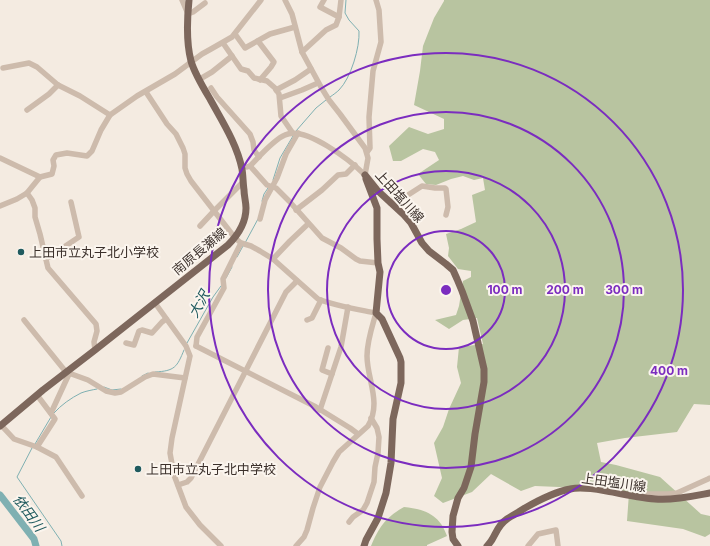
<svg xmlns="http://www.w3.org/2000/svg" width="710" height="546" font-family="Inter,'Noto Sans JP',sans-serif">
<rect width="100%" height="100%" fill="#f4ebe1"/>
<g fill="#b8c4a0">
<path d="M444 0H710V405L694 404 677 432 625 438 597 443 601 462 616 465 660 477 701 514 710 516V534L705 537 683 529 627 521 629 493 598 486 559 487 535 486 521 491 491 474 472 492 443 503 434 496 442 478 434 443 443 427 449 409 461 383 457 367 459 347 483 344 477 318 463 320 449 329 435 320 456 315 459 306 463 281 471 277V271L458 269 448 256 449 248 446 234 461 229 476 222 472 195 485 190 483 178 474 180 463 176 451 179 436 185 426 184 418 174 439 160 435 152 423 149 401 161H393L389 146 409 127 428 134 444 129V119L414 105 420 71 423 46 434 18 444 1Z"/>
<path d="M404 507C425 509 440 515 447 536L427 545V546H371C379 527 386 517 404 507Z"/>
</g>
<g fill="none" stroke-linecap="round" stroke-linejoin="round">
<g stroke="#7fb0b2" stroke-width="1">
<path d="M330 97C333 95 337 92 339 90 351 78 360 47 359 31L349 20 345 13 346 0"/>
<path d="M296 131 316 108 326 100"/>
<path d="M273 180 280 158 293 136"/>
<path d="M262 201 264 194 268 188"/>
<path d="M245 243 258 219"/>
<path d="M237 257 243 246"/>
<path d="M226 278 232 267"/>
<path d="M187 343 213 297 221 286"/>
<path d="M155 372C175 371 177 367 184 350"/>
<path d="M142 376 148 373"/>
<path d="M104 387 112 390 121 389"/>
<path d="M54 413C61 405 71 398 81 393 86 391 92 390 97 389"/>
<path d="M35 444 51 417"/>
<path d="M32 448 17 477 61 541 62 546"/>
</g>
<path stroke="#7fb0b2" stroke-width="7" d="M0 495 34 539 36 546"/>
<g stroke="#cdbbac" stroke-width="5.5">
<path d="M182 0 188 14 193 12 205 3"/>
<path d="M285 0 292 14 302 52 321 87 329 100 340 114 365 148 368 158 365 175"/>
<path d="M324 0 320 7 339 17"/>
<path d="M235 34 245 48 270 34 295 27"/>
<path d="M258 41 274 62 271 67 260 80"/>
<path d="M223 43 241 69 248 71 254 78 267 81 275 88 279 94 281 116 292 132"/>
<path d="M302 52 326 30 336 25 339 17 341 0"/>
<path d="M3 68 29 63 37 67 58 85 80 96 110 115"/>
<path d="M200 79 212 72 232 56"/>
<path d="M211 88 217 97 250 134 253 142 254 150 259 157"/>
<path d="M276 90 295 80 311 69"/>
<path d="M146 92 167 124 176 134 183 148 185 154V168L187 174 191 181 235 238 241 243 251 246 260 251 273 259 318 299C336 306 356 309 376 313 372 327 367 341 367 356 367 379 382 403 368 426L339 452 333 462 320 487 313 508 307 530 304 537 296 546"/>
<path d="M280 98 302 90 318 83"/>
<path d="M27 110 49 94 58 85"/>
<path d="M367 152 370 148 369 117 373 71 381 42 379 10 376 0"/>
<path d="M0 158 40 177"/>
<path d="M250 166 267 185 276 188 289 201 322 238 341 248 356 259 360 261 378 263"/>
<path d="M247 167 250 166C259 157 273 140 285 135 305 125 351 161 365 175"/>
<path d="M27 193 32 200 35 208V217L40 234 48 268 96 324 97 331 94 342 95 350"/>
<path d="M390 203 396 199 408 195 422 186 435 188H445L446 189 448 207 446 215"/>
<path d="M0 206 17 199 27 193 40 177 52 174 54 166 53 160 56 155 67 153 87 156 92 151 101 130 110 115 137 96 175 74 202 54 211 49 232 37 261 0"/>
<path d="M296 210 322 190 338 175 346 174 355 165"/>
<path d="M260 219 265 200 277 178 286 154 298 133"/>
<path d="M200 226 214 211 243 182"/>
<path d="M46 259 79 237 71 202"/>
<path d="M273 259 290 241 308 224"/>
<path d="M155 303 186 346 190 356 172 438 170 453 174 475 186 507 200 525 221 546"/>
<path d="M24 320 66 372 88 380 106 391 115 393 121 392 145 377 153 374 185 378"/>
<path d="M307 320 312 318 321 300"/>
<path d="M126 343 134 345 139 331 142 330 152 333 162 322 166 319"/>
<path d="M196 346 316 407 350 428 358 434"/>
<path d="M196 346 197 337 224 288 223 279 241 243"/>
<path d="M328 348 322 370 332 374"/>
<path d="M37 395 55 419 37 447"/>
<path d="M320 410 341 347 348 307"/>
<path d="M51 413 69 374"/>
<path d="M1 425 14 439 37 447 56 457 82 496"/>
<path d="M178 485 187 482 191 478 286 292 297 281"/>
<path d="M638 497 643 494H668L677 493 708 479 710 478"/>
<path d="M349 522 353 517 363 510 367 503 374 482 375 467 378 453 379 437 377 428 371 418"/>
<path d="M528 546 538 534 556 530 558 546"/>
</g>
<g stroke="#7d675c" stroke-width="7">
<path d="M365 175 377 190 404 215 411 223 422 243 429 251 446 264 453 270 457 279 462 291 473 321 484 369V382L475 434 471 467 464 488 458 498 453 516 452 532 453 539 458 546"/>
<path d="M0 426 43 390 95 350 228 245C238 235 246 223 246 208 246 202 244 196 244 190 243 183 243 175 242 169 237 144 222 121 210 99 204 89 194 72 191 61 186 42 187 20 189 0"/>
<path d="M364 546 366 540 378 518 386 493 391 463 393 419 401 383V362L400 358 382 319 376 313 380 272 378 263 377 239V208L366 179"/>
<path d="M487 546C496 538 495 527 507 519 513 515 519 512 525 508 539 500 554 492 570 489 584 486 599 490 613 492 627 495 641 498 655 499 672 501 694 496 710 493"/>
</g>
</g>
<g fill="none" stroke="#7b2cbf" stroke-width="2">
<circle cx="446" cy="290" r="59"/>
<circle cx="446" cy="290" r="119"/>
<circle cx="446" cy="290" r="178"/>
<circle cx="446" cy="290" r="237"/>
</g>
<g fill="#1f5a5e" stroke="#fbf5ee" stroke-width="1.5">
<circle cx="21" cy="252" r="4"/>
<circle cx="138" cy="469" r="4"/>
</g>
<g text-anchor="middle" stroke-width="4" stroke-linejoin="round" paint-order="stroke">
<g font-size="13" fill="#3b302b" stroke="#fbf5ee">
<text transform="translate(400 196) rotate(48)" y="5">上田塩川線</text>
<text transform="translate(199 251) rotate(-40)" y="5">南原長瀬線</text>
<text transform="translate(614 482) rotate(8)" y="5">上田塩川線</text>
</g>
<g font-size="13" fill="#3b302b" stroke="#fbf5ee" text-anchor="start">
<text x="29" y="257">上田市立丸子北小学校</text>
<text x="146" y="474">上田市立丸子北中学校</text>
</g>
<g font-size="14" font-style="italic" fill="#1f5a5e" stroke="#fbf5ee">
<text transform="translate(199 304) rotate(-61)" y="5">大沢</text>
<text transform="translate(29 513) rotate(54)" y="5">依田川</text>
</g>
</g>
<circle cx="446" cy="290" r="6" fill="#7b2cbf" stroke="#fbf5ee" stroke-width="2"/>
<g font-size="12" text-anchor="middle" font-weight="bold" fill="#7b2cbf" stroke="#fbf5ee" stroke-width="4" stroke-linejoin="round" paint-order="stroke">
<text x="505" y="294">100 m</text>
<text x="565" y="294">200 m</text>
<text x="624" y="294">300 m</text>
<text x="669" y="375">400 m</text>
</g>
</svg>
